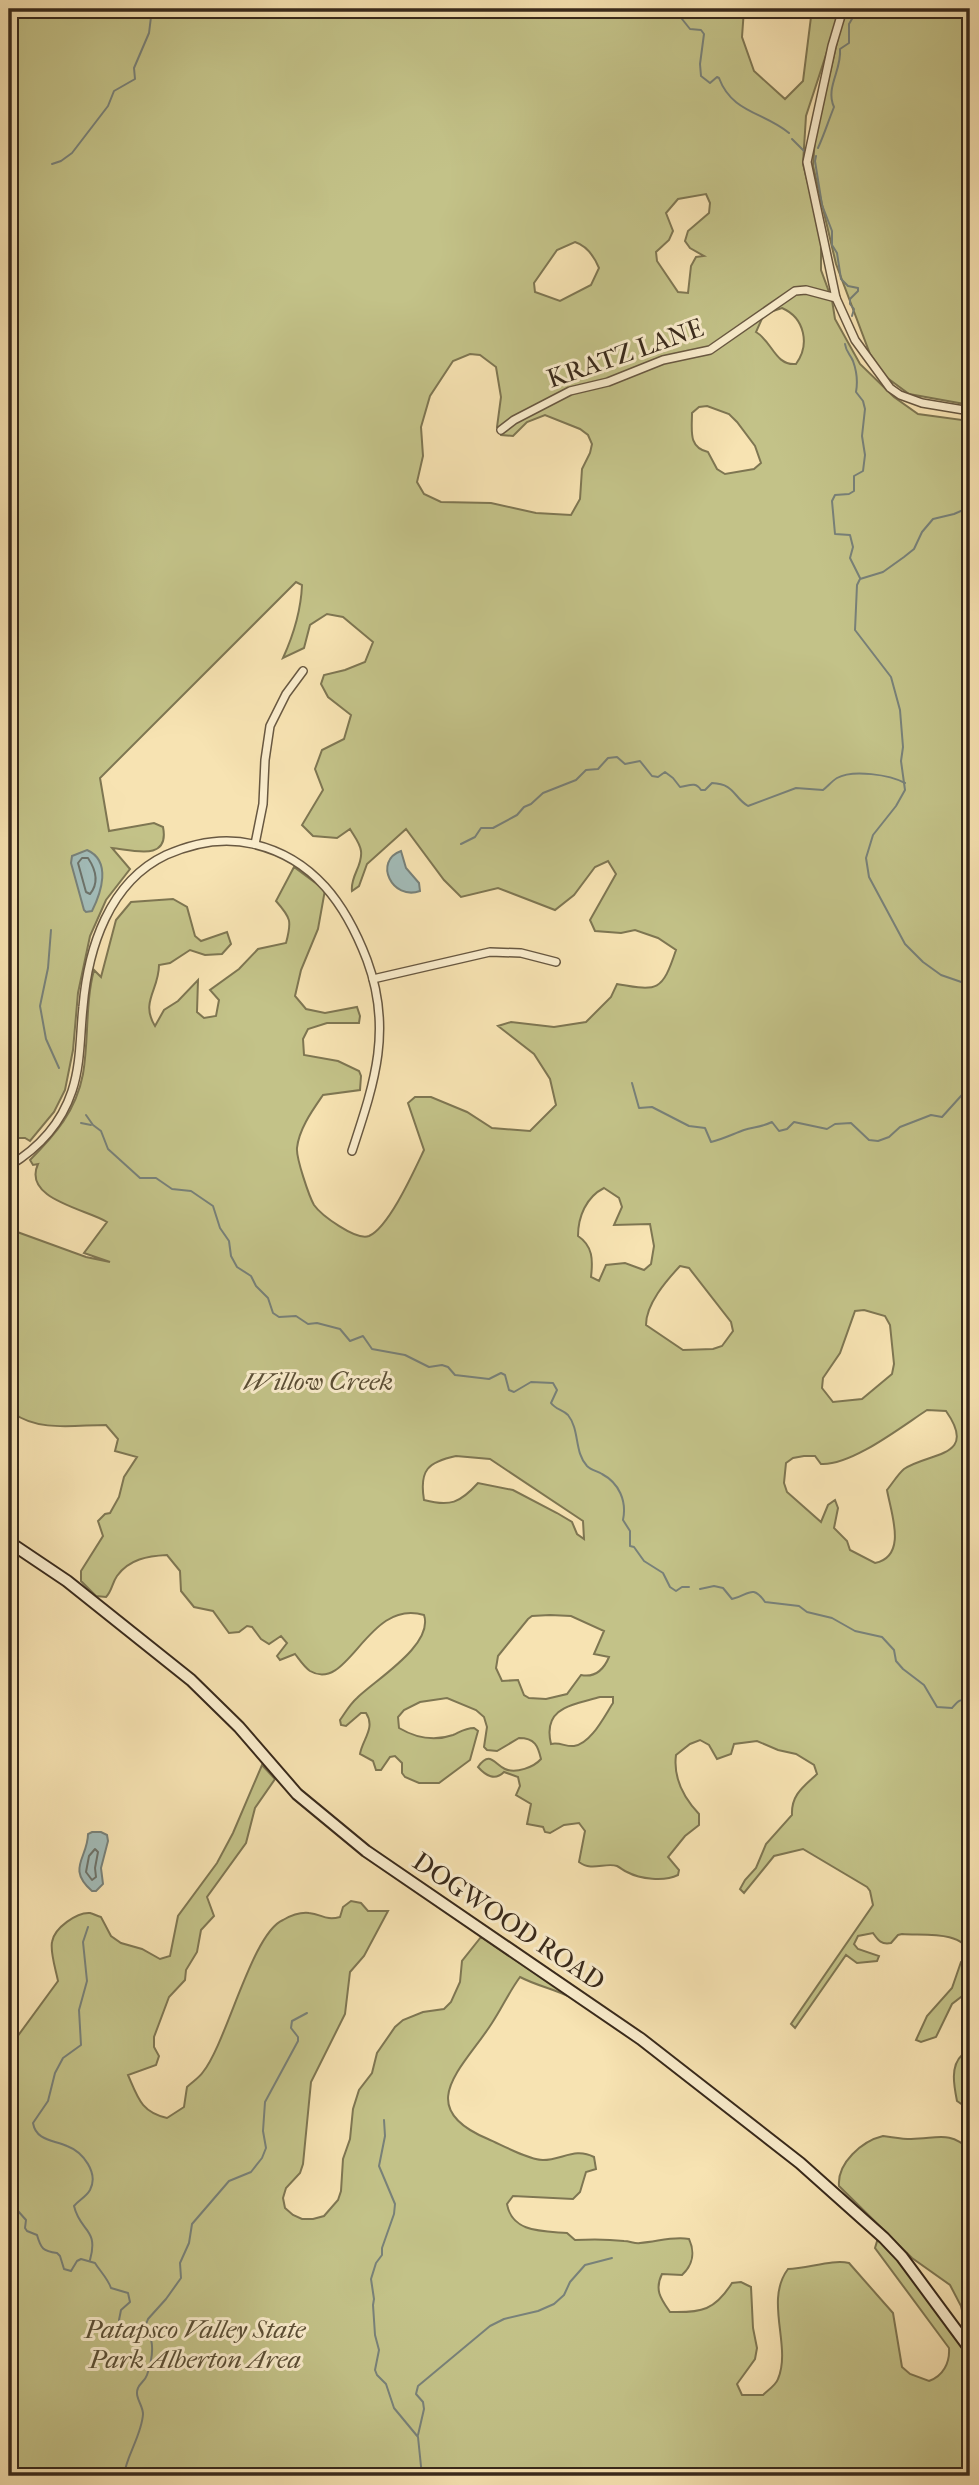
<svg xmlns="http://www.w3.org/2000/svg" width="979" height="2485" font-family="'IM FELL French Canon',serif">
<rect width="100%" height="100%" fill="#f7e3b2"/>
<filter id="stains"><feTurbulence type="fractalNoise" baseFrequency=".00286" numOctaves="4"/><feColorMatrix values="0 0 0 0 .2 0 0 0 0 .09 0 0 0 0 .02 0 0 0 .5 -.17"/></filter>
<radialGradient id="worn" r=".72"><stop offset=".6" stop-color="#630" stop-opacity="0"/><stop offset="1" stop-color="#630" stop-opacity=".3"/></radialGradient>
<g fill="#c3c288" stroke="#7e7652" stroke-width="2" fill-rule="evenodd">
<path d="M9 9H744L742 37 754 71 785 99 803 81 812 9H841L806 116 803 164 821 235V270L832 300 835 319 860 364 894 397 918 414 970 421V1990L952 2004 936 2037 921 2042 916 2040 927 2016 952 1988 961 1962 970 1954C963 1930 922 1936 902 1934L898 1935 891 1943C881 1945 878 1940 873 1933L858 1936 854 1944 858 1949 879 1956 877 1961 857 1963 846 1955 795 2028 791 2024 873 1905 870 1891 867 1887 803 1849 774 1856 744 1893 740 1889 745 1880 756 1868 766 1844 792 1815C791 1795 803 1787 817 1774L814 1765 796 1754 778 1750 757 1741 734 1744 731 1754 717 1759 709 1745 700 1740 690 1744 676 1755C673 1778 683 1797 699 1814V1825L685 1836 668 1857 679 1870 678 1875C664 1882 640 1879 627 1872 624 1871 621 1868 617 1866 605 1862 592 1872 579 1862L585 1831 579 1823 564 1825 550 1833 545 1832 543 1827 527 1824 531 1804 516 1795 520 1786 518 1777 504 1772C495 1781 486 1776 478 1767 490 1750 494 1764 505 1769 516 1774 534 1767 541 1759 538 1746 535 1738 519 1738L497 1751 487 1750 484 1747 487 1727 484 1717 476 1710 447 1698 420 1702 404 1710 398 1717 399 1728C416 1738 433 1742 453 1735 460 1732 465 1728 474 1728L478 1731 470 1760 439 1783H419L405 1777 402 1773V1763L395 1756 390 1757 381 1770H376L373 1761 360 1754C362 1740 376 1728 366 1713H361L346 1726 341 1725 340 1720C345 1713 350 1704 357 1698 375 1680 434 1645 424 1615 367 1598 349 1694 310 1671 304 1667 299 1659 295 1654L280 1660 277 1656 287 1643 281 1636 269 1644 261 1639 252 1627 247 1626 239 1632 229 1633 213 1611 194 1607 181 1591 180 1571 167 1555C148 1556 129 1559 117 1576 112 1583 112 1591 106 1597L96 1596 81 1581V1571L103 1536 98 1521 105 1514 110 1513 119 1497 124 1477 137 1457 115 1451 118 1439 106 1425C75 1425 39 1432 13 1413L17 1393 15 1382 9 1377V1229L86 1257 110 1262 84 1253 107 1222C86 1209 22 1199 38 1164L33 1165 30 1160C55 1135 76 1111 83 1074 89 1039 85 1004 94 970L101 977 116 920 131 902 173 899 187 907 195 936 201 941 227 932 231 944 222 954 205 955 190 950 170 963 159 965C159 990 140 1002 155 1026L164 1010 178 1001 198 980 197 1012 204 1018 216 1016 219 1000 210 990 239 969 258 949 286 943C292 921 291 918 276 901L294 867 325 890 318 929 301 970 295 996 306 1009 325 1013 357 1007 360 1016 359 1023H327L308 1029 303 1039 304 1055 338 1061 359 1071 361 1076 360 1090 323 1095C312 1111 299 1129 297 1148 296 1158 309 1196 314 1205 321 1215 356 1241 369 1236 389 1227 414 1171 424 1150L408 1103 415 1097H431L467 1112 492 1128 530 1131 556 1105 550 1079 534 1054 498 1026 511 1022 554 1027 586 1022 611 997 617 984C658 991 662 992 676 950L658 938 635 930 621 933 595 931 590 920 616 874 608 861 595 867 574 895 555 910 498 888 461 897 444 880 406 829 367 864 359 886 352 891C350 876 363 866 361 851 360 843 354 836 350 829L337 838 313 836 302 825 323 790 315 769 322 750 344 739 351 715 328 697 321 684 324 675 345 670 365 662 373 642 343 617 327 614 310 625 304 648 283 658C293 636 301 610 302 585L296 582 100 778 109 831 154 823 163 827C170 862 133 850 112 848L130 869 106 900 90 936 78 993 73 1050 65 1090 54 1112 30 1141 25 1138H9ZM706 194 710 203 709 213 688 231 685 241 690 248 704 256 696 257 691 266 688 293 678 292 657 261 656 252 669 240 673 231 666 213 678 199ZM575 242C587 246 594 256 599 268L591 285 560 301 535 292 534 283 557 250ZM782 308C805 318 810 345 796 364 775 366 772 341 756 332L764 314ZM470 354 480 355 496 367 501 397 497 427 501 435 513 436 527 422 545 415 580 429 588 435 592 444 590 453 582 469 580 499 571 515 536 513 491 503 441 502 424 494 417 482 423 456 421 427 430 396 453 361ZM707 406 729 414 737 422 755 446 761 463 754 469 725 474 717 469 708 452C688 447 692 431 692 413L699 407ZM604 1188 619 1198 622 1207 614 1225 650 1224 654 1246 651 1264 644 1270 625 1263 606 1265 599 1281 591 1277C593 1260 593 1246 578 1236 578 1217 586 1197 604 1188ZM680 1266 689 1268 731 1322 733 1331 722 1346 713 1349 683 1350 646 1325C646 1304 666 1281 680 1266ZM864 1310 885 1316 890 1325 894 1364 892 1374 862 1399 833 1402 822 1388 823 1378 840 1353 855 1311ZM927 1410 946 1411C979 1458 929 1452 904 1469 898 1474 892 1484 887 1490 891 1513 908 1556 875 1563L850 1550 847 1541 834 1528 838 1508 835 1500 828 1505 821 1522 787 1492 784 1483 786 1463 793 1458 804 1456H815L821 1464C851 1466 901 1427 927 1410ZM456 1456 490 1459 583 1521 584 1539 577 1534 572 1522 557 1513 513 1490 478 1483C460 1503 450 1507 424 1500 419 1470 428 1462 456 1456ZM550 1615 571 1616 604 1631 594 1654 609 1657C604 1669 596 1678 581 1675L567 1694 546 1699 529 1698 524 1695 518 1680 502 1681 496 1668 498 1656 528 1619 532 1616ZM600 1697H613V1703C605 1715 591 1744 574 1746 566 1747 560 1742 551 1744 542 1707 573 1705 600 1697Z"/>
<path d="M848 9H970V405L909 394 886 377 870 354 836 264 813 166 815 137 840 29Z"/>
<path d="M262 1765 275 1779 255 1808 246 1843 207 1897 214 1916 201 1930 197 1952 186 1970 185 1980 169 1997 154 2037V2047L159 2056 156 2065 128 2075C138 2098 141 2112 167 2118L184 2107 187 2087C192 2082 199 2078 203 2072 227 2042 252 1933 283 1920 290 1916 300 1912 309 1913 322 1914 325 1921 340 1917L343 1907 351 1901 361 1903 368 1911H388L364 1956 350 1972 345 2014 311 2082 303 2164 300 2173 286 2188 283 2198 285 2208 293 2215 302 2219H313L324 2216 338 2200 341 2191 343 2159 350 2139 353 2109 359 2090 372 2073 377 2053 395 2027 403 2020 423 2012 444 2009 451 2002 460 1982 462 1961 481 1937 572 1998C555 1989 537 1986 520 1977 509 1992 502 2008 492 2023 464 2067 411 2107 488 2139 502 2145 529 2160 543 2160 562 2160 575 2147 594 2157L596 2169 586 2172 580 2192 573 2199 513 2196 507 2204C512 2233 543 2231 567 2233L575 2240C592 2239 607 2239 624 2241 630 2241 635 2244 640 2243 657 2242 672 2236 689 2239 695 2252 693 2265 682 2275L662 2274C654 2290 661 2299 670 2312 702 2313 715 2310 732 2283L741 2282 751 2287 753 2328 757 2348 755 2359 737 2384 742 2395H763C767 2391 776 2385 778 2379 792 2346 764 2301 788 2269 807 2269 832 2259 849 2263L893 2313 902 2367 910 2374 929 2381C943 2376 950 2363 949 2348L875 2248 878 2238 899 2259 970 2354V2476H9V2048L58 1981C56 1970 50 1953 52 1942 54 1928 77 1912 90 1913 94 1914 97 1916 101 1917L111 1936 121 1943 142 1949 160 1959 170 1956 178 1916 217 1863 233 1833Z"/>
<path d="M962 2055 970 2058V2110L957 2101C954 2086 950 2066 962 2055Z"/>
<path d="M883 2136C892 2137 902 2139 911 2139 937 2139 949 2130 970 2150V2328L964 2319 961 2306 950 2285 912 2258 839 2186C837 2163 862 2141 883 2136Z"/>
</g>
<g fill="#a2bbb7" stroke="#788179" stroke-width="2">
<path d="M87 850C112 861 101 893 92 911L86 912 84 910 71 863 72 856Z"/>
<path d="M401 851 406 868 419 883 420 891C392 901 373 861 401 851Z"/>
<path d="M92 1832H101L107 1835 108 1841 101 1868 103 1884 96 1891H92C66 1868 88 1858 88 1834Z"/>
</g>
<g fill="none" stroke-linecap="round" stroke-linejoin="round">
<g stroke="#6d7269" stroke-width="2">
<path d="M82 858H88C96 870 99 883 90 894L86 892 78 863Z"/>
<path d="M95 1849 98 1852 95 1868 96 1877 92 1880 86 1872 89 1856Z"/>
</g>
<g stroke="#788179" stroke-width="2">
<path d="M674 9 690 29 701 30 704 34 700 64 701 76 710 83 717 77 719 78C732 113 764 112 789 133"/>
<path d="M792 139 806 153"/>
<path d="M818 148C824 135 828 122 834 107 825 88 842 70 840 49L849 43V24L856 12"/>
<path d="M816 156 815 161 822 205 832 231V245L837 253 841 279 848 286 858 288V291L850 299V304L854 309 852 316"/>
<path d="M52 164 61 161 72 153 108 106 114 91 135 79 134 68 149 33 151 17 156 9"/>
<path d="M845 344C846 352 850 354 853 361 857 372 858 381 856 392L863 401 865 409 862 436 865 455 863 471 854 476V491L849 494 835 495 832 501 835 534 850 535 853 547 850 558 860 578"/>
<path d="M970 507 954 514 933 519 922 532 914 549 904 557 883 572 860 579 857 585 855 630 891 677 900 710 903 747 901 761 905 790 896 806 873 835 866 858 869 877 905 944 923 962 941 975 970 985"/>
<path d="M461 844 475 837 481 828H493L517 815 524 807 531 804 543 793 576 780 586 770 598 769 608 758 617 757 625 764 640 761 652 776 658 777 665 772 673 778 680 787C689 786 695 781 701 790H705L712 783C735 784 733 797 748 806L796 788 823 790C828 786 832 781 837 778 853 769 890 775 905 783"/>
<path d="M51 930 48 968 40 1006 46 1039 59 1068"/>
<path d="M632 1083 639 1108 652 1107 689 1126 705 1128 711 1142C723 1139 733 1134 744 1130 754 1127 762 1127 772 1122L779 1131 787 1129 794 1122 827 1129 835 1124 851 1123 869 1140 878 1141 889 1137 900 1127 931 1115 942 1117 970 1086"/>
<path d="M86 1115 93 1125 101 1131 108 1149 140 1178H156L172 1189 191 1191 213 1206 220 1228 229 1241 231 1256 237 1267 251 1276 256 1286 268 1298 273 1313 279 1317 296 1316 308 1324 317 1323 340 1329 350 1341 363 1336 372 1349 405 1355 429 1367 442 1365 448 1367 455 1375 489 1379 501 1373 505 1375 509 1390 514 1392 531 1382 553 1383 557 1390 551 1403C555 1409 563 1410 568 1415 580 1430 574 1452 587 1466 591 1470 597 1471 602 1474 619 1483 627 1501 623 1520L630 1531V1546L634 1547 644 1561 663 1573 670 1587 676 1591 682 1587H689"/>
<path d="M81 1123 91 1125"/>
<path d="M700 1589 714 1586 723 1588 732 1599C748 1596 752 1583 765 1602L799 1606 807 1612 832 1618 855 1631 882 1637 894 1650 896 1661 903 1669 924 1685 937 1707 952 1708C958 1701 960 1698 970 1701"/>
<path d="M88 1927 83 1942 87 1981 79 2010 81 2045 63 2058 55 2073 48 2101 33 2123C36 2141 54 2140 67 2146 83 2152 99 2173 90 2190 86 2197 79 2200 74 2206 80 2232 99 2228 90 2260"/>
<path d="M384 2120 385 2136 379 2166 395 2204 394 2214 382 2248V2255L376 2263 371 2279 374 2299 373 2305 375 2335 379 2350 375 2370 377 2375 386 2384 394 2408 418 2437 422 2476"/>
<path d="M9 2212 18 2211 26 2220 25 2228 27 2231 37 2235C41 2249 43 2251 57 2253L60 2256 64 2269 71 2271 77 2261 81 2259 95 2263C100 2271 108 2279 111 2288L128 2293 130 2302 121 2310 119 2320 127 2328 140 2327C158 2334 152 2361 147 2375 145 2381 140 2383 138 2388 134 2397 143 2405 143 2414 142 2435 125 2458 124 2476"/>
<path d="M145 2327 148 2319 166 2299 181 2278 180 2263 189 2243 192 2224 229 2181 251 2172 262 2158 266 2148 263 2131 265 2102 298 2041V2037L291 2028 292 2021 307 2013"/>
<path d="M418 2435 424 2409 423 2402 416 2394 418 2386 490 2326 504 2319 538 2311 554 2304 564 2295 570 2282 585 2265 612 2258"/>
</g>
<g stroke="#685841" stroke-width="10">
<g id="street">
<path d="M843 9 832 46 807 162 836 298 855 340 890 388 900 395 922 403 970 411"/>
<path d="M501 430 514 420 570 391 608 382 663 360 710 350 795 291 806 290 836 298"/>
<path d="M255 844 263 804 265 760 270 726 286 694 303 671"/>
<path d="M373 979 490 952 521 953 556 962"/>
<path d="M9 1166C39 1148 61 1124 72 1091 81 1064 80 1034 83 1007 88 948 109 882 166 855 193 843 224 837 253 844 314 858 346 905 367 960 393 1030 374 1084 352 1151"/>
</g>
</g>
<g stroke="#38291b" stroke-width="14">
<path id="secondary" d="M9 1542 67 1581 191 1680 239 1727 297 1794 366 1851 641 2039 800 2163 884 2238 902 2257 970 2349"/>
</g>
<use href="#street" stroke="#faedcd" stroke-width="7"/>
<use href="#secondary" stroke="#faedcd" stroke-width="10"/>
</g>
<g text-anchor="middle" stroke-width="6" stroke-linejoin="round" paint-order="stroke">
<g font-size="26" fill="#38291b" stroke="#faedcd">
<text transform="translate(625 353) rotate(-19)" y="9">KRATZ LANE</text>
<text transform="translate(509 1921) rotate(34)" y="9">DOGWOOD ROAD</text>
</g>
<g font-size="26" font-style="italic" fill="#5b4f36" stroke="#faedcd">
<text x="318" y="1390">Willow Creek</text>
<text x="195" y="2338">Patapsco Valley State<tspan x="195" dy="30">Park Alberton Area</tspan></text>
</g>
</g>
<rect width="979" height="2485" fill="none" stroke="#f7e3b2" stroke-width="35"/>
<rect x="10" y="10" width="958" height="2464" fill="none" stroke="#38291b" stroke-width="3.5"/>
<rect x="18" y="18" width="944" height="2450" fill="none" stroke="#38291b" stroke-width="2"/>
<rect width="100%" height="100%" filter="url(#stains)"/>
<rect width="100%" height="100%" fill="url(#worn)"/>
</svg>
